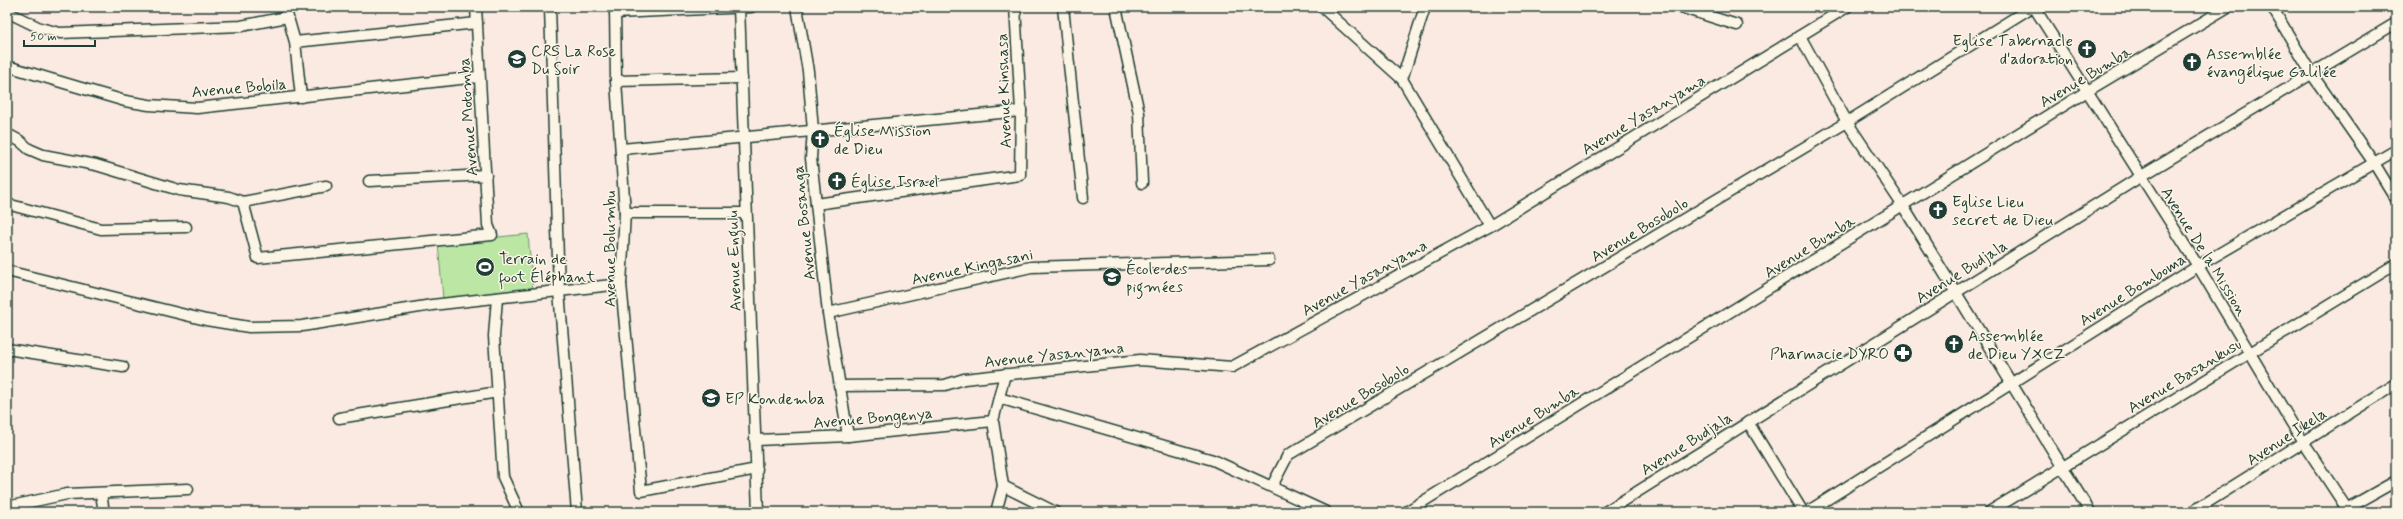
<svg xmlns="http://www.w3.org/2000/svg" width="2403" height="519" font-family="Mynerve,sans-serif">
<rect width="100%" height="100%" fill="#fbeae1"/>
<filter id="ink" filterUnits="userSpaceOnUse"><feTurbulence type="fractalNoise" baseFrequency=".025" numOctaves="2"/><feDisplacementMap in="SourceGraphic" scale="8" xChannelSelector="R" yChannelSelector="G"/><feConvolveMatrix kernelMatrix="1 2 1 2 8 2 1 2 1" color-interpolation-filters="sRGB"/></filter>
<g filter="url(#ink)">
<path fill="#bbe6a4" stroke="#6d926c" d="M528 234 533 291 443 299 438 243Z"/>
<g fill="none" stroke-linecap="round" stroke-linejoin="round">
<g stroke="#1f3d34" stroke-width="13">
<g id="minor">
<path d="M285 7 295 42 301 97"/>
<path d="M550 7 559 291 577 512"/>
<path d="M615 7 616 81 625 213 621 284 641 491 757 469"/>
<path d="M739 7 758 512"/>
<path d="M797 7 808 71 813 130 811 158 828 313 848 436"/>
<path d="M1063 7 1083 198"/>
<path d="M1116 7 1139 113 1142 183"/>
<path d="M1322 7 1402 79"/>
<path d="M1425 7 1402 79 1490 226"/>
<path d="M1680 7 1737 25"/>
<path d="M2034 7 2198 266 2303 442 2349 512"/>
<path d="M2272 7 2311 73 2374 163 2396 199"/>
<path d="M7 12 40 28 60 33 241 26 287 17"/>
<path d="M615 13 751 7"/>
<path d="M1800 36 1847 122 1903 206 2090 512"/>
<path d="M295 42 477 23"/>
<path d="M7 66 125 101 149 105 197 108 478 77"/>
<path d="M616 81 742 78"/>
<path d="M7 134 20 141 29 149 43 155 96 165 179 190 229 197 243 202 326 186"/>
<path d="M622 149 1021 111"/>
<path d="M369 181 486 175"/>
<path d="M243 202 258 258 492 235 488 225 476 7"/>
<path d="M7 204 101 229 186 227"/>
<path d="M816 204 1020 175 1021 111 1015 7"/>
<path d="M625 213H746"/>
<path d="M7 271 206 320 249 327 302 326 432 305 621 284"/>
<path d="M497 298 494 336 503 477 519 512"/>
<path d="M828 313 1031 267 1269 260"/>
<path d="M7 349 123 367"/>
<path d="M839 386 945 385 964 379 1140 360 1232 367 1490 226 1847 7"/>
<path d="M999 398 1213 460 1326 512"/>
<path d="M339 418 498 392"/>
<path d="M1748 422 1803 512"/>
<path d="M755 440 848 436 993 421"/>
<path d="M1003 486 1055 512"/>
<path d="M1272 486 1288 455 1847 122 2032 7"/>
<path d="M101 494 104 512"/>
<path d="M7 507 67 494 188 489"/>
<path d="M996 512 1003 486 993 421 1005 374"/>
<path d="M1406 512 2089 90 2228 7"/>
<path d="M1605 512 2140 177 2396 23"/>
<path d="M1807 512 2198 266 2396 150"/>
<path d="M1989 512 2396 264"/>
<path d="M2192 512 2396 384"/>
<path d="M2341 512 2396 481"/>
</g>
</g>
<use href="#minor" stroke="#fcf5e5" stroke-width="10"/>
</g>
</g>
<defs>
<g id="church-disc" transform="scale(1)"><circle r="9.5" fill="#1f3d34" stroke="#fcf5e5"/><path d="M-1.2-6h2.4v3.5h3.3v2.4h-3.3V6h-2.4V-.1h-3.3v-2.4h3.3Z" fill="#fff"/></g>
<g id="school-disc" transform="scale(1)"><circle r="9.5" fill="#1f3d34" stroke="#fcf5e5"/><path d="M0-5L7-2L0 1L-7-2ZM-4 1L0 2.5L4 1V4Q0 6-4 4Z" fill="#fff"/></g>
<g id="stadium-disc" transform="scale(1)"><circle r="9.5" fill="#1f3d34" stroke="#fcf5e5"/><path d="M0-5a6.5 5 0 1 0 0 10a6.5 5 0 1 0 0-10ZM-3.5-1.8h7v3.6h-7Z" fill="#fff"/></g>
<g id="pharmacy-disc" transform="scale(1)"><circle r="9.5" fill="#1f3d34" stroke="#fcf5e5"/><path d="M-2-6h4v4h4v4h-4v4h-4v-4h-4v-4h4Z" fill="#fff"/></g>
</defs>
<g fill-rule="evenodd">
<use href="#church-disc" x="2087" y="49"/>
<use href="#school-disc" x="517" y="59"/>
<use href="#church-disc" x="2192" y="62"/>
<use href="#church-disc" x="820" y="139"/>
<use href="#church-disc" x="837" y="181"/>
<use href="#church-disc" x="1938" y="210"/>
<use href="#stadium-disc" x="485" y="267"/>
<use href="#school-disc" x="1112" y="277"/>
<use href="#church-disc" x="1954" y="344"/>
<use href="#pharmacy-disc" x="1903" y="353"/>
<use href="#school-disc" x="711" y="398"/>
</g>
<g text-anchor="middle" stroke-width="3" stroke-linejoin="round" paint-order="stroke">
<g font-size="16" fill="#1f3d34" stroke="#fcf5e5" text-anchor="start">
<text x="2073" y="46" text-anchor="end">Eglise Tabernacle<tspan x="2073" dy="18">d'adoration</tspan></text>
<text x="531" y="56">CRS La Rose<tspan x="531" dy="18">Du Soir</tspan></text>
<text x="2206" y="59">Assemblée<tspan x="2206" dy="18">évangélique Galilée</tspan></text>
<text x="834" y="136">Église Mission<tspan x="834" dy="18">de Dieu</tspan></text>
<text x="851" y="187">Église Israël</text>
<text x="1952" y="207">Eglise Lieu<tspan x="1952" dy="18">secret de Dieu</tspan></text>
<text x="499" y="264">Terrain de<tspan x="499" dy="18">foot Éléphant</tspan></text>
<text x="1126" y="274">École des<tspan x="1126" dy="18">pigmées</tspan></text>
<text x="1968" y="341">Assemblée<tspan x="1968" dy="18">de Dieu YXCZ</tspan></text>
<text x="1889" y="359" text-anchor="end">Pharmacie DYRO</text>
<text x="725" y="404">EP Kondemba</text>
</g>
<g font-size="16" fill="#1f3d34" stroke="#fcf5e5">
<text transform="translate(2085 76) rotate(-31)" y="6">Avenue Bumba</text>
<text transform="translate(239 87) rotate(-5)" y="6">Avenue Bobila</text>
<text transform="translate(1003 91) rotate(-92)" y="6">Avenue Kinshasa</text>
<text transform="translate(1643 114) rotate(-31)" y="6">Avenue Yasanyama</text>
<text transform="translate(467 117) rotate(-94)" y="6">Avenue Motomba</text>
<text transform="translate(803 223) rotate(-96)" y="6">Avenue Bosanga</text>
<text transform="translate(1639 229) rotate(-31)" y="6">Avenue Bosobolo</text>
<text transform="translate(1809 246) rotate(-32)" y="6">Avenue Bumba</text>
<text transform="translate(609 249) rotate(-90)" y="6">Avenue Bolumbu</text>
<text transform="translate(2205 251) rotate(58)" y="6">Avenue De la Mission</text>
<text transform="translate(733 261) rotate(-92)" y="6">Avenue Engulu</text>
<text transform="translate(972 266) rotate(-12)" y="6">Avenue Kingasani</text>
<text transform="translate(1961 271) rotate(-32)" y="6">Avenue Budjala</text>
<text transform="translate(1364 277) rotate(-29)" y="6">Avenue Yasanyama</text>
<text transform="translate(2132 289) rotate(-32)" y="6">Avenue Bomboma</text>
<text transform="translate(1054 354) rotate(-6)" y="6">Avenue Yasanyama</text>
<text transform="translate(2184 375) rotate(-31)" y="6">Avenue Basankusu</text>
<text transform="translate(1360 395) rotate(-31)" y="6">Avenue Bosobolo</text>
<text transform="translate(1533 416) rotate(-32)" y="6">Avenue Bumba</text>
<text transform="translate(873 417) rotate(-5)" y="6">Avenue Bongenya</text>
<text transform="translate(2286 436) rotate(-33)" y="6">Avenue Ikela</text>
<text transform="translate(1686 443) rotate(-32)" y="6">Avenue Budjala</text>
</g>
</g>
<rect width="2403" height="519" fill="none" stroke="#fcf5e5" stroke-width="24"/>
<rect x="12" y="12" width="2379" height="495" fill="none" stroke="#1f3d34" stroke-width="1.5" filter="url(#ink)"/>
<path d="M24 40v6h71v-6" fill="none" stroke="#1f3d34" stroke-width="2"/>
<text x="30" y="40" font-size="12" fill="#1f3d34" stroke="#fcf5e5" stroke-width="3" paint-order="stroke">50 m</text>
</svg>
